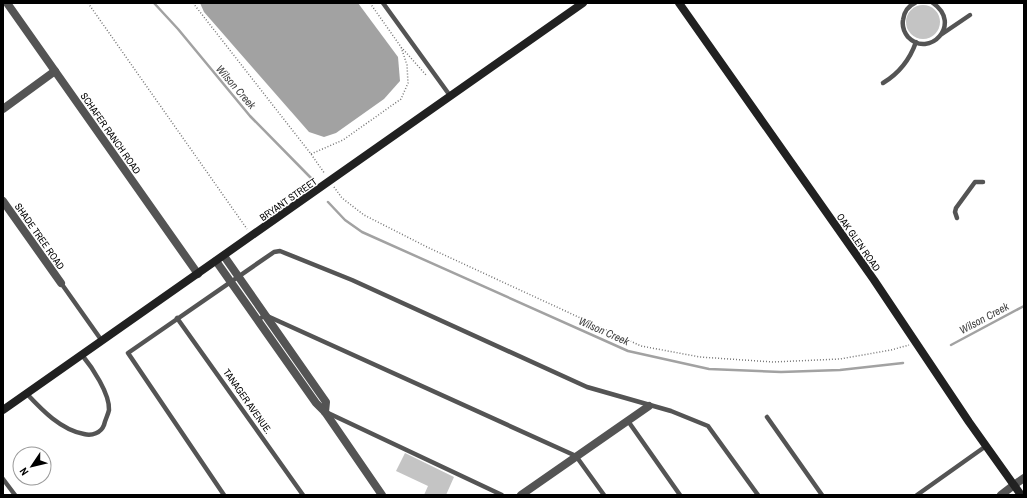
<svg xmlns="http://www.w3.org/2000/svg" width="1027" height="498" font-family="'Archivo Narrow',sans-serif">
<rect width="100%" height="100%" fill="#fff"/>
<path fill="#a2a2a2" d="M200 3H358L398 57 400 81 384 99 336 133 324 137 309 132 204 12Z"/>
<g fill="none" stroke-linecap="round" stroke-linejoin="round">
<g stroke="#a2a2a2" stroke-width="2.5">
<path d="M154 3 178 29 250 116 311 178"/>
<path d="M328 202 345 220 362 232 628 351 709 369 781 372 840 370 903 363"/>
<path d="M951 345 1024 306"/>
</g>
</g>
<g fill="#c4c4c4">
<circle cx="923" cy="22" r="17"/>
<path d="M405 453 454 477 446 495H424L428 486 396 471Z"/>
</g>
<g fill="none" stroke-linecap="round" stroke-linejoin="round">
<g stroke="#767676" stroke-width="1.5" stroke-dasharray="1 2" stroke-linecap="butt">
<path d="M88 3 247 229"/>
<path d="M193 3 311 154 325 174"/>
<path d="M370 3 401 47 427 76"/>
<path d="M311 154 343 140 401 99 408 83 407 65 401 47"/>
<path d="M334 187 342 198 364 215 427 247 641 346 700 357 773 362 840 359 891 350 909 345"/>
</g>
<g stroke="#545454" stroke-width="4.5">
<path d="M383 3 451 97"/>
<path d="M915 3C908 6 904 12 903 20 902 26 904 32 908 37 929 59 963 24 933 3"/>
<path d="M942 34 970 15"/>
<path d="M883 83C898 74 910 59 916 42"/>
<path d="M957 218 955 212 956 208 975 182H983"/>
<path d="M61 283 102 341"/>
<path d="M177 318 303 495"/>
<path d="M258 320 265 315 576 456 604 495"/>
<path d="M27 394C42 410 61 430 84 434 92 436 101 433 104 425 105 420 108 415 109 410 110 394 92 367 82 355"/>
<path d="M328 413 502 495"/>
<path d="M767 417 822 495"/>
<path d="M628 421 680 495"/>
<path d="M3 479 15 495"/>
<path d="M224 495 128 353 274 252 280 251 352 280 587 387 671 411 708 426 758 495"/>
<path d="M917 495 986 446"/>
</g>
<g stroke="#545454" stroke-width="8">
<path d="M7 3 198 274"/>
<path d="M3 109 55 71"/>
<path d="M3 201 61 283"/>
<path d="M224 256 326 402 325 412"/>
<path d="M216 261 316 403 325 412 382 495"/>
<path d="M1014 485 1024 478"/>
<path d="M521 495 649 406"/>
</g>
<path stroke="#545454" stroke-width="8" d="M1001 495 1014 485"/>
<g stroke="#212121" stroke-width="8">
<path d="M679 3 874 280 969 422 1021 495"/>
<path d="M3 410 583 3"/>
</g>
</g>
<g text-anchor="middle" stroke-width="3" stroke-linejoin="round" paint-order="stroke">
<g font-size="10" fill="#000" stroke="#fff">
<text transform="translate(111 133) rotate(55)" y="4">SCHAFER RANCH ROAD</text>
<text transform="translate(288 199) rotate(-35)" y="4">BRYANT STREET</text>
<text transform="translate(40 236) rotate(55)" y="4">SHADE TREE ROAD</text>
<text transform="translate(859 242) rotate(55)" y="4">OAK GLEN ROAD</text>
<text transform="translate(248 401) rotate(55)" y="4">TANAGER AVENUE.</text>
</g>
<g font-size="11" font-style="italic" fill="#434343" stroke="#fff">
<text transform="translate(236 87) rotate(49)" y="4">Wilson Creek</text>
<text transform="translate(984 318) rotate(-28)" y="4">Wilson Creek</text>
<text transform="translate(604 331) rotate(24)" y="4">Wilson Creek</text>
</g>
</g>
<rect width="1027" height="498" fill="none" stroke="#000000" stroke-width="8"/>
<g transform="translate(32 466) rotate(235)"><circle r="19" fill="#ffffff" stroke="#999999"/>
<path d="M0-3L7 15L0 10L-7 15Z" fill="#000000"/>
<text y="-6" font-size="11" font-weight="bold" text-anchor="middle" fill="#000000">N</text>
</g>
</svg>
